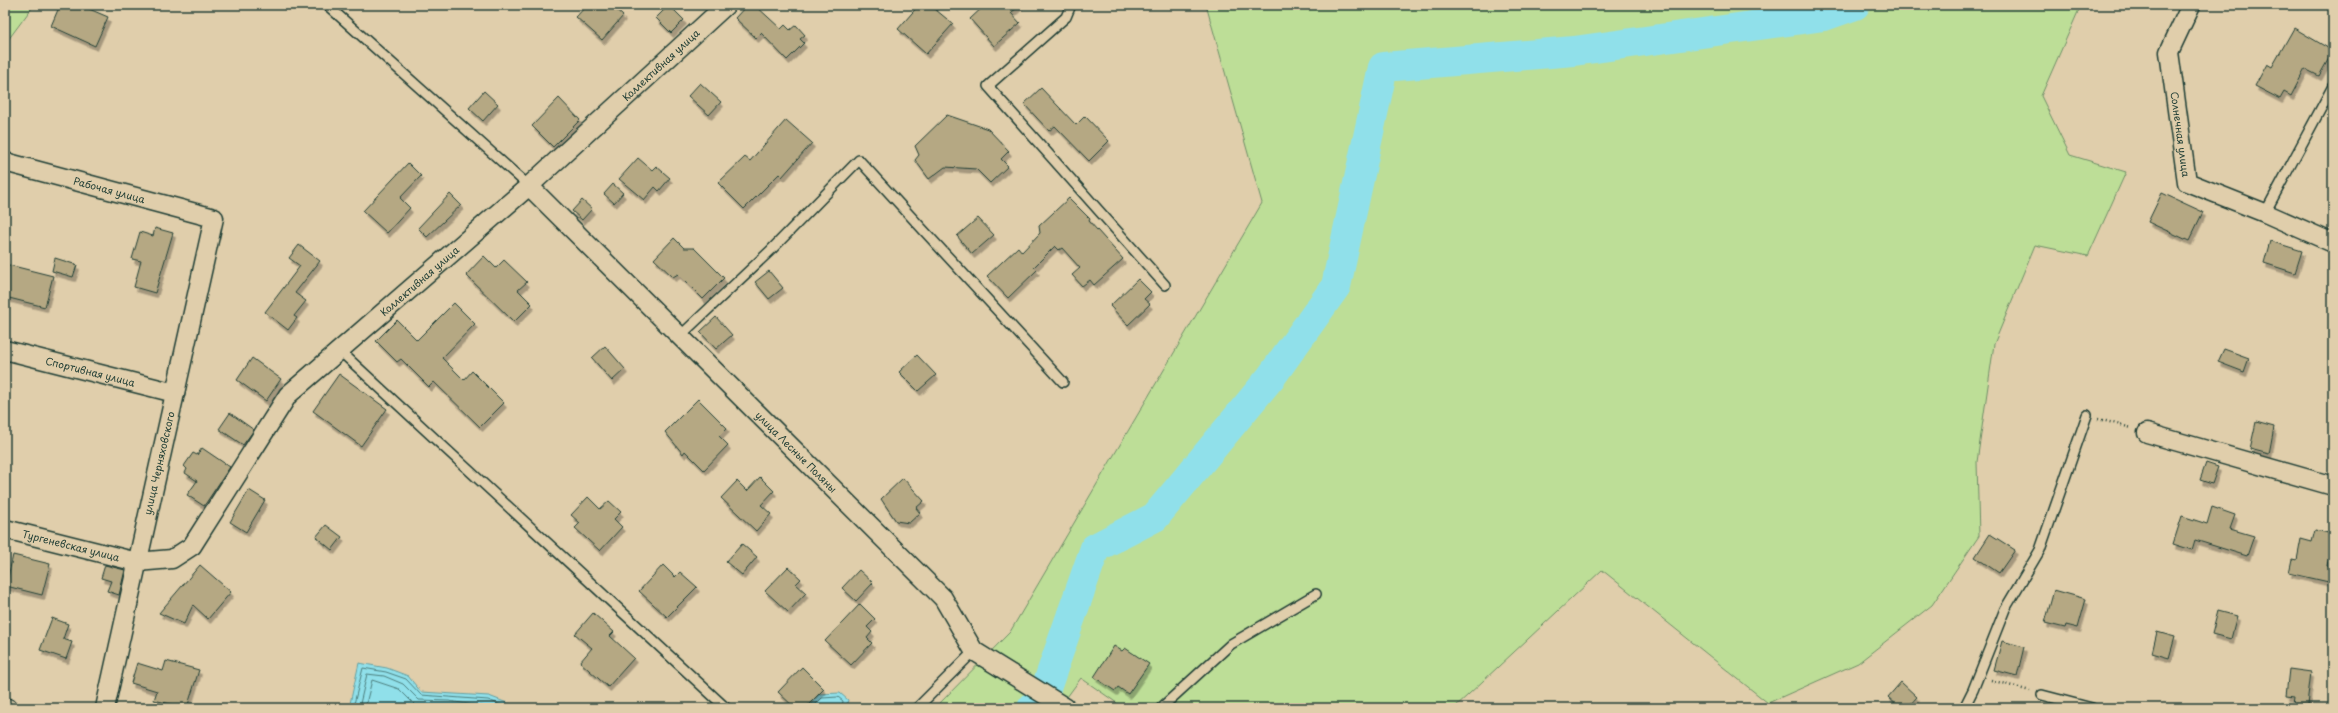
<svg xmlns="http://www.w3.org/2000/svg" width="2338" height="713" font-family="'Playpen Sans',sans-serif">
<defs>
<filter id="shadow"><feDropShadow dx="2.5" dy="4.5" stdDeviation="0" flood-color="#0004"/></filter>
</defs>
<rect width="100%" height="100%" fill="#e0ceab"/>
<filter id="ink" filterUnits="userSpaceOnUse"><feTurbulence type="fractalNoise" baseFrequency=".025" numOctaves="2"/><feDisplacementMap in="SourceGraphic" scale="8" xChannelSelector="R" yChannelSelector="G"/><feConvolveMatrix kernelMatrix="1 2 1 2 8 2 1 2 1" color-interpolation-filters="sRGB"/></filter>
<g filter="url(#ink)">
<g fill="#bdde97" stroke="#6e8e66">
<path d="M5 5H34L5 44Z"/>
<path d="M1206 5H2081L2041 96 2070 155 2126 172 2088 256 2035 245 1994 344 1977 462 1979 536 1932 605 1858 663 1768 703 1602 570 1454 708H1124L1081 678 1059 708H935L1010 632 1262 203Z"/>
</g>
<g fill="#90e0ea" stroke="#639fa1">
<path d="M359 663 387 668 408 676 421 692 489 696 520 708H349Z"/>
<path d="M840 693 848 700 846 708H807L820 694Z"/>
</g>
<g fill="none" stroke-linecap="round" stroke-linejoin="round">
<g stroke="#4c7e7d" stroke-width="1">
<path d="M353 708 363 668 386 672 406 679 421 695 488 700 509 708"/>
<path d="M359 708 367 674 384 676 403 684 419 700 449 701 494 708"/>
<path d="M365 708 372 680 399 689 416 706 455 708"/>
<path d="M812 708 822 698 838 697 843 701 842 708"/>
</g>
<path stroke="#90e0ea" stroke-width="30" d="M1032 708 1044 694 1095 548 1155 517 1271 377 1336 286 1383 67 1574 51 1824 16 1855 5"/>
</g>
<g fill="#b5a883" stroke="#1f3d34" filter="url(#shadow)">
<path d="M60 5H80L108 17 95 46 51 26Z"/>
<path d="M587 5H611L623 16 602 40 576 17Z"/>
<path d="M669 5 684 20 671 33 656 18Z"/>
<path d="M747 5H755L781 29 785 25 790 30 796 25 805 35 800 39 804 43 787 60 761 33 756 38 735 18Z"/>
<path d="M919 5H930L953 24 926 54 898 29Z"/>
<path d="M985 5H1020L1011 13 1020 23 994 46 970 19Z"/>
<path d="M2294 28 2333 51 2319 76 2305 69 2291 96 2284 92 2280 99 2255 86 2267 64 2272 67Z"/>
<path d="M700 83 721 102 709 115 688 96Z"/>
<path d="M1041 88 1076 125 1085 116 1109 141 1089 161 1055 126 1049 131 1024 104Z"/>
<path d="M484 91 498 104 483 121 469 108Z"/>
<path d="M559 98 580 120 553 147 532 126Z"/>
<path d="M947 115 988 129 1009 151 1001 159 1008 166 990 183 976 169 945 167 929 179 915 160 919 155 915 146Z"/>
<path d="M786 120 812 143 782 177 779 174 744 209 718 183 745 157 750 161Z"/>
<path d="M638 158 652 170 656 166 670 178 659 191 655 187 644 200 619 179Z"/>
<path d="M408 163 421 176 400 198 410 208 387 233 363 211Z"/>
<path d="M613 184 623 193 614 203 604 194Z"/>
<path d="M2162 193 2203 212 2189 241 2148 222Z"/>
<path d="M450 194 461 205 427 237 418 228Z"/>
<path d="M1069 198 1090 219 1089 221 1123 259 1094 285 1090 280 1082 286 1072 275 1080 268 1062 248 1059 250 1055 246 1034 267 1037 270 1008 298 987 276 1018 247 1022 252 1040 233 1039 226Z"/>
<path d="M582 200 592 209 582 220 572 211Z"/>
<path d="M978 218 994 235 972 254 957 236Z"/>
<path d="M155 228 173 233 155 293 134 287 141 261 132 259 140 232 153 236Z"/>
<path d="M674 238 684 248H694L724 278 703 299 678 274 673 277 654 259Z"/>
<path d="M2270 241 2302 251 2295 273 2264 263Z"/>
<path d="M299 245 320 261 295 293 306 301 294 316 297 318 288 330 265 312 300 266 289 258Z"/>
<path d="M484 256 496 268 504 260 527 282 518 290 532 304 514 322 466 275Z"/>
<path d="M55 258 77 265 73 277 52 271Z"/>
<path d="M5 264 53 276 45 307 5 297Z"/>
<path d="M769 271 783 288 769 299 755 282Z"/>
<path d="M1138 279 1151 292 1144 299 1150 304 1128 325 1110 306Z"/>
<path d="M454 303 475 324 442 358 464 380 472 371 504 403 480 427 434 382 429 387 401 359 397 362 376 341 397 320 417 340Z"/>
<path d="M716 317 732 335 716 349 700 332Z"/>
<path d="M605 346 625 369 612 381 592 358Z"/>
<path d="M2224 349 2249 358 2244 372 2218 362Z"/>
<path d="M917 355 936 375 918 391 899 372Z"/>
<path d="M252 358 281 379 266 401 237 380Z"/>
<path d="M339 374 387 409 361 446 313 411Z"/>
<path d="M698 399 727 428 719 436 728 445 704 470 685 451 683 454 665 432Z"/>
<path d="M230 413 254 430 243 445 219 429Z"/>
<path d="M2256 422 2274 427 2269 454 2250 449Z"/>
<path d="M202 448 230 467 204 506 187 495 197 481 185 473 187 469 184 466 193 453 197 455Z"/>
<path d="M2206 463 2218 467 2212 484 2200 480Z"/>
<path d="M760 477 774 491 761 505 771 514 756 531 721 498 737 481 747 491Z"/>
<path d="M903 478 924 501 916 508 920 513 909 523 896 521 881 499Z"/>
<path d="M249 490 265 500 246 532 230 522Z"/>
<path d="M588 497 600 509 609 501 621 512 614 519 622 527 600 551 575 528 580 523 571 515Z"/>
<path d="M2212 507 2235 515 2230 529 2254 536 2247 556 2195 540 2192 550 2173 544 2182 516 2207 524Z"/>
<path d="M326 525 342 537 332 550 316 537Z"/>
<path d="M2315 530 2333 534 2327 566 2333 567V583L2289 573 2292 559 2297 560 2301 539 2312 542Z"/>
<path d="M1990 534 2015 550 1999 573 1975 557Z"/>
<path d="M742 544 757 557 742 575 726 562Z"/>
<path d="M13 555 50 564 42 595 6 586Z"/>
<path d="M105 565 125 570 119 595 107 591 111 581 101 578Z"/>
<path d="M200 565 231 592 208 619 193 605 184 624 159 613Z"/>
<path d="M663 565 675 577 680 572 697 587 667 617 639 591Z"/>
<path d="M788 567 801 579 796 584 806 593 788 612 765 591Z"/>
<path d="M859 570 873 583 856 601 842 588Z"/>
<path d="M2054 590 2086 599 2078 628 2066 625 2065 628 2045 623Z"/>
<path d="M860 604 875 619 867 627 872 632 867 638 872 643 851 665 825 641Z"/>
<path d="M2218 611 2237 616 2231 639 2212 634Z"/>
<path d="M593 613 614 632 610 636 634 658 608 687 580 662 592 648 575 634Z"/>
<path d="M52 618 68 624 63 639 72 642 66 659 40 650Z"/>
<path d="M2157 632 2175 637 2169 658 2152 653Z"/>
<path d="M2002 641 2024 647 2017 676 1994 670Z"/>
<path d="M1114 646 1122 651 1125 648 1149 664 1128 694 1118 687 1115 691 1094 677Z"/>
<path d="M166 661 199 670 187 708 154 700 157 691 131 683 137 663 163 671Z"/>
<path d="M802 667 824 689 805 708H795L778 692Z"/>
<path d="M2289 669 2311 672 2307 705 2293 704 2294 697 2286 696Z"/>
<path d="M1901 682 1917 697 1907 708H1900L1888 697Z"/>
</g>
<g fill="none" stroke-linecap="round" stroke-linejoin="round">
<g stroke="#1f3d34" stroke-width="12">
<g id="service">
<path d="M327 5 529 186"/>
<path d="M1071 5 1066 17 988 86 1165 285"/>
<path d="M2265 213 2333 86"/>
<path d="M679 337 771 250 859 160 1063 382"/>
<path d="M339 350 726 708"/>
<path d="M2042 695 2092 708"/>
<path d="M917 708 974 651"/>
<path d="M1161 708 1231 644 1316 594"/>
<path d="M1964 708 1973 690 2005 609 2040 550 2087 415"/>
</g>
</g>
<g stroke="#1f3d34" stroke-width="21">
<g id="minor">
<path id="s1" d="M2191 5 2169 52 2187 182 2265 213 2333 243"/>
<path id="s2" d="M5 162 214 218 105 708"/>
<path id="s3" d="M529 186 943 598 974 651 1066 708"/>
<path id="s4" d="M5 350 175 393"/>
<path d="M2147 433 2333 486"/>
<path id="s5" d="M5 529 137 562 172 559 192 546 288 395 529 186 726 5"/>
<path d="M5 707 8 708"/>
</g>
</g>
<g stroke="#1f3d34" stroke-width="2.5" stroke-dasharray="1 3" stroke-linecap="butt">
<path d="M2098 419 2132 428"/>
<path d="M1991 680 2030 691"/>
</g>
<use href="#service" stroke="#e0ceab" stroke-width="9"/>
<use href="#minor" stroke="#e0ceab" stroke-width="18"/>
</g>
</g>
<g text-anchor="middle" stroke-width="3" stroke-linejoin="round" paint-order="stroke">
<g font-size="10" fill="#1f3d34" stroke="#e0ceab">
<text dy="4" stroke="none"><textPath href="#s5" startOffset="872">Коллективная улица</textPath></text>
<text dy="4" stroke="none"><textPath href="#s1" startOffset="135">Солнечная улица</textPath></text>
<text dy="4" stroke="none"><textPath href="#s2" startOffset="108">Рабочая улица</textPath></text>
<text dy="4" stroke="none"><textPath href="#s5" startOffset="548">Коллективная улица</textPath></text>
<text dy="4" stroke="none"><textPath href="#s4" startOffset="88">Спортивная улица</textPath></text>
<text dy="4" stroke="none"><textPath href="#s3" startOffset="377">улица Лесные Поляны</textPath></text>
<text transform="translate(159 463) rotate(-77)" y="4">улица Черняховского</text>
<text dy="4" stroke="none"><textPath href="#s5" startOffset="68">Тургеневская улица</textPath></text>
</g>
</g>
<rect width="2338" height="713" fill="none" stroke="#e0ceab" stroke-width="20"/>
<rect x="10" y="10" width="2318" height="693" fill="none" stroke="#1f3d34" stroke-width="1.5" filter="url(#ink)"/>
</svg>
